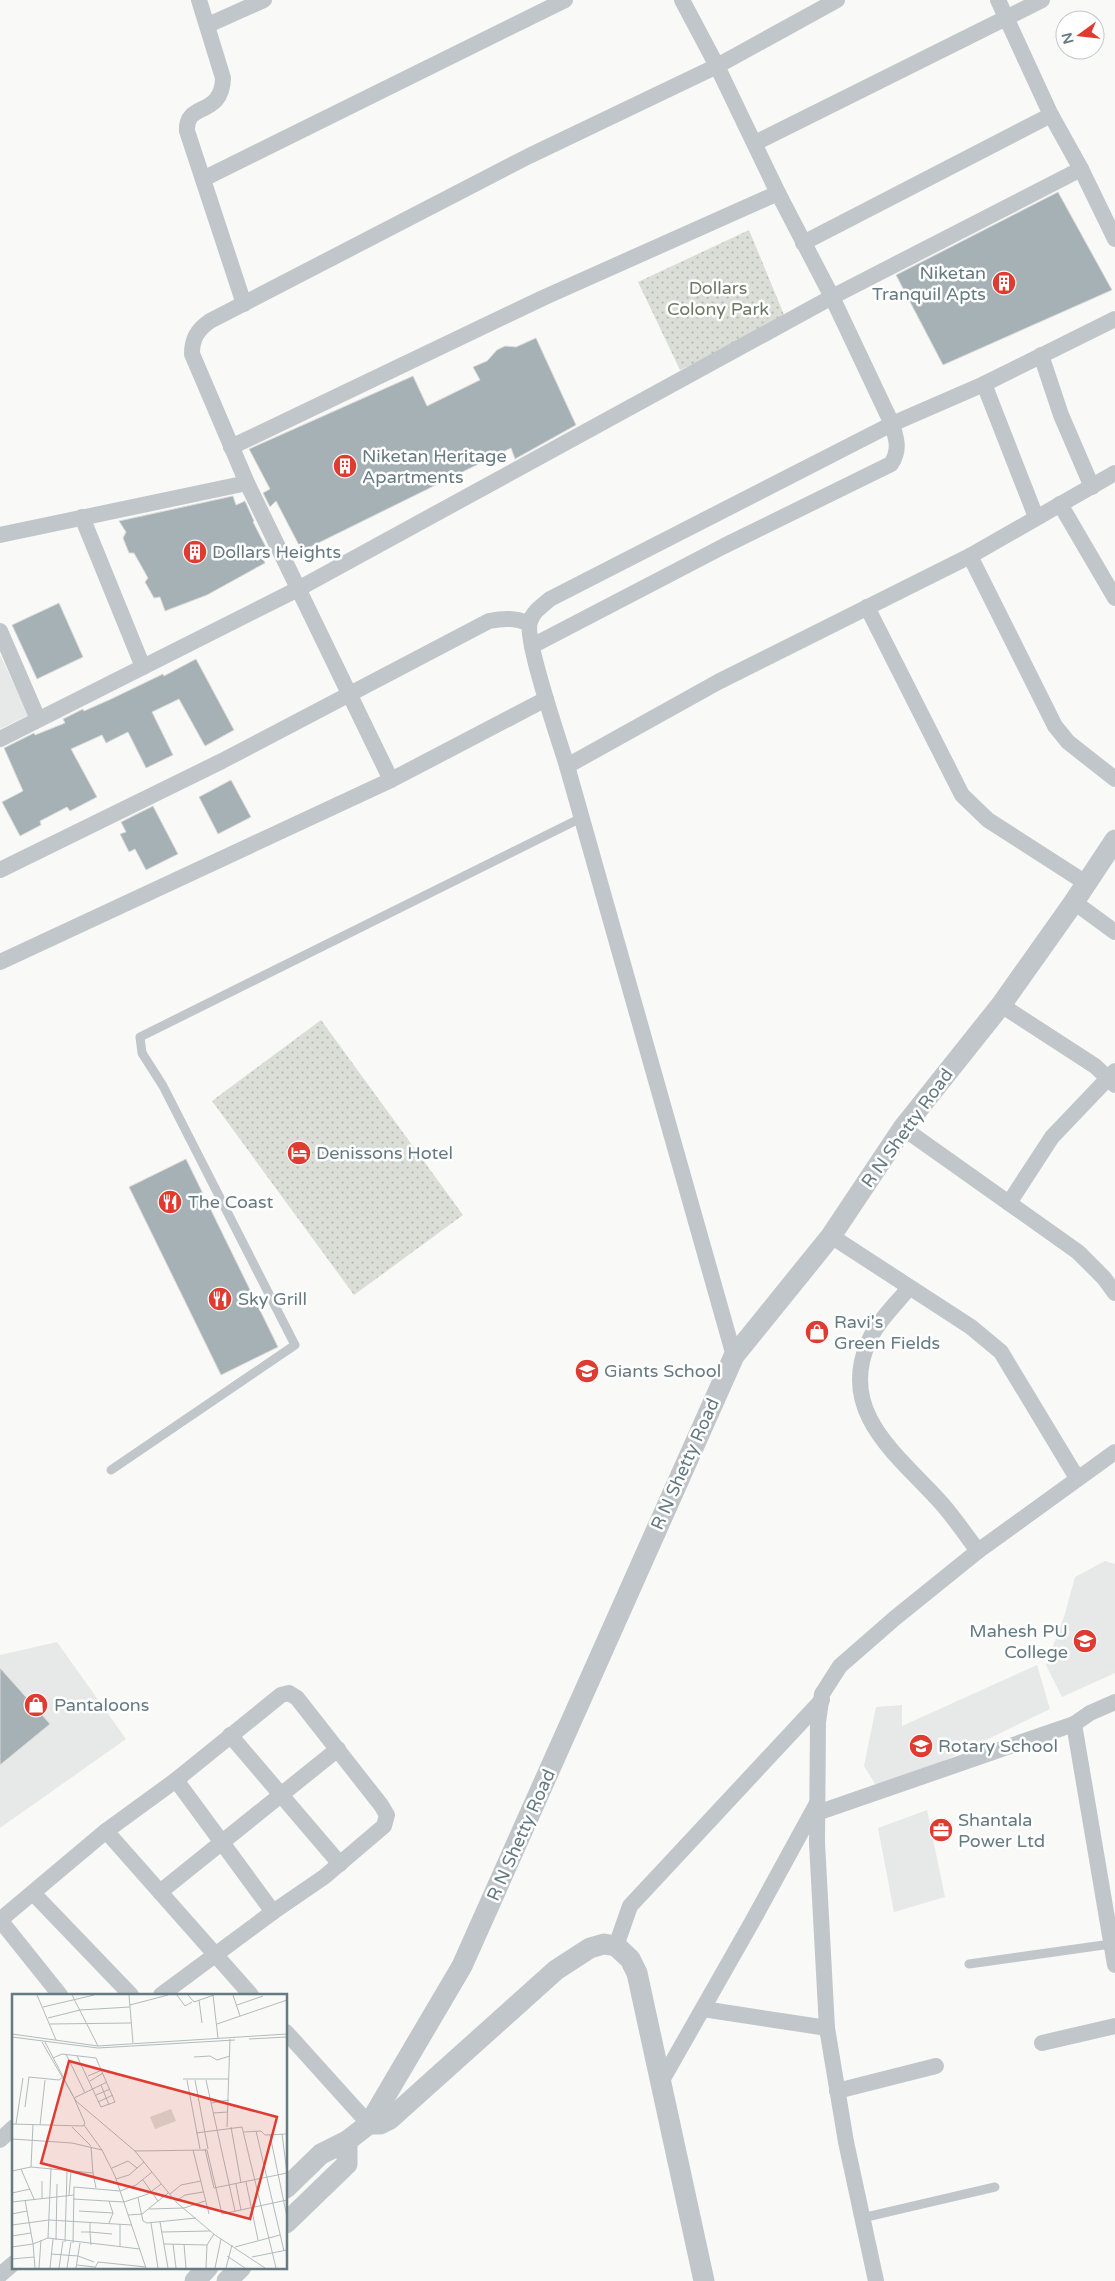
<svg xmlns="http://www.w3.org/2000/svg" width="1115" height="2281" font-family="'Varela Round',sans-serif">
<defs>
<pattern id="park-dots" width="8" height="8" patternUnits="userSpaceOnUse" patternTransform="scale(1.25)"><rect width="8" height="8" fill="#daded6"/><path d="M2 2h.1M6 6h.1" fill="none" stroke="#b4b9b3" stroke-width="1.8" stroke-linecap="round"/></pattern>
</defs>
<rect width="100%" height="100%" fill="#f9f9f7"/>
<g fill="#e7e9e8">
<path d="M0 655 29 715 0 729Z"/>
<path d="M1105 1561 1115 1564V1673L1062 1697 1046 1665 1064 1617 1075 1577Z"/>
<path d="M57 1642 126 1739 0 1828V1655Z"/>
<path d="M1037 1665 1050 1709 880 1792 864 1766 876 1707 902 1705V1726Z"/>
<path d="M927 1810 945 1897 894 1912 878 1828Z"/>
</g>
<g fill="url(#park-dots)">
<path d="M749 230 787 322 680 370 638 282Z"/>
<path d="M321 1020 463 1215 354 1295 212 1101Z"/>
</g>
<g fill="#a5b1b4" stroke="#dbdbd9">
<path d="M1058 192 1112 290 943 365 896 275Z"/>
<path d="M536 338 576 425 515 459 511 448 302 551 276 501 270 507 263 493 270 489 249 449 413 376 427 406 480 380 473 367 487 361 497 350 505 346 516 347Z"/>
<path d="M233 496 236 505 245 501 254 521 253 522 267 549 260 552 265 563 207 595 165 611 160 597 154 598 145 582 148 578 134 553H129L123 538 126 532 119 521Z"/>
<path d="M59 603 83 657 37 679 12 625Z"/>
<path d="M196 659 234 730 205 746 179 699 152 712 173 755 146 768 128 732 106 743 102 735 71 749 97 797 70 811 67 807 40 821 41 825 20 836 2 802 23 791 4 748 34 733 35 735 65 723 63 719 83 709 84 711 109 700 163 674 164 676Z"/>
<path d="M231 780 251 817 218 834 199 797Z"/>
<path d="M153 806 178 854 146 870 135 849 129 852 120 834 126 832 121 822Z"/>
<path d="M186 1159 278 1347 221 1375 129 1187Z"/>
<path d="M0 1668 50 1724 0 1765Z"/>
</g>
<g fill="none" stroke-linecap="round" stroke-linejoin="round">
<g stroke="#c0c6c9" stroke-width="9">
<path d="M111 1470 295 1345 163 1086 142 1053 140 1037 581 818"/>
<path d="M969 1964 1111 1944"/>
<path d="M862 2218 995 2187"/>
</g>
<g stroke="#c0c6c9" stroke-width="16">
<path d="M199 0 223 78C222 118 185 101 187 131L244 304"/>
<path d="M998 0 1051 115 1081 169 1115 239"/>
<path d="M208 25 264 0"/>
<path d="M755 143 1042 0"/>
<path d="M203 179 565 0"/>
<path d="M803 243 1051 115"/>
<path d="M1041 355 1061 415 1092 487"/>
<path d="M984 384 1036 517"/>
<path d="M231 447 545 297 778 193"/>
<path d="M1060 504 1115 598"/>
<path d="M82 517 143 667"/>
<path d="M0 535 247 483"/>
<path d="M970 556 1055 726 1068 742 1115 779"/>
<path d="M867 607 962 795 988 820 1086 883"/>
<path d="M0 631 38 719"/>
<path d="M532 646 724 546 891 464C900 450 897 440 892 424L832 297 778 193 717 66 682 0"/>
<path d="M0 739 298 589 832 297 1081 169"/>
<path d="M567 766 718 682 970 556 1115 473"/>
<path d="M391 780 247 483 192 354C192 339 197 330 210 321L529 156 717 66 837 0"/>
<path d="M0 870 222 761 489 621C504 618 514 618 529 623"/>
<path d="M1074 902 1115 932"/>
<path d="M0 962 391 780 546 699"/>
<path d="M1001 1005 1095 1066 1115 1085"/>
<path d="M903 1128 1078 1252 1104 1278 1115 1293"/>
<path d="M1009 1203 1052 1137 1115 1071"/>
<path d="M831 1236 971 1327 1001 1352 1077 1478"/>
<path d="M909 1288C895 1305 876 1323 868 1343 837 1415 902 1458 943 1505 955 1519 966 1535 978 1551"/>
<path d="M734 1356 567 766C560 743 524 638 530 622 533 611 542 606 550 599L892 424 984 384 1115 319"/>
<path d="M1115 1702 1090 1713 1074 1724 1115 1965"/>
<path d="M230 1735 340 1864"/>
<path d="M176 1780 273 1912"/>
<path d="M817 1813 1074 1724"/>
<path d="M106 1831 251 1995"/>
<path d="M160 1892 338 1749"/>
<path d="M33 1893 131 1995"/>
<path d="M0 1920 106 1831 176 1780 281 1695 289 1693 297 1698 381 1805 387 1815 384 1826 324 1877 273 1912 161 1995"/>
<path d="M0 1920 60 1995"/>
<path d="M616 1946 630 1906 822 1700"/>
<path d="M703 2009 827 2028"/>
<path d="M286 2032 369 2124"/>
<path d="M1042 2043 1115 2026"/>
<path d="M661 2082 752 1922 816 1805"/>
<path d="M837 2091 936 2066"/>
<path d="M0 2140 14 2127"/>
<path d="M0 2275 14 2263"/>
<path d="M876 2281 846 2142 827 2028 817 1843 818 1722 822 1694 840 1666 895 1618 978 1551 1115 1452"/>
</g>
<g stroke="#c0c6c9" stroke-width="21">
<path d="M369 2124H380L390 2119 556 1970 590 1948 604 1944 616 1946 630 1959 637 1973 704 2281"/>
<path d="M286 2188 321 2154 347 2141 369 2124 462 1966 734 1356 831 1236 903 1128 1001 1005 1074 902 1115 840"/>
<path d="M286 2223 347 2164V2141"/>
<path d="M195 2281 208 2267"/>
<path d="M227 2281 241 2267"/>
</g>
</g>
<defs>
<g id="building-disc" transform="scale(1.25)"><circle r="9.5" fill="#df3b31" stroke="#fff"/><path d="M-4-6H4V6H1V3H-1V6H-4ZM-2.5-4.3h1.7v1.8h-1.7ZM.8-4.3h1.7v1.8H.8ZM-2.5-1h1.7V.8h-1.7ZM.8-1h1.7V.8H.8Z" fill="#fff"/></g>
<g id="hotel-disc" transform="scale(1.25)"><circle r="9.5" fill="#df3b31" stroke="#fff"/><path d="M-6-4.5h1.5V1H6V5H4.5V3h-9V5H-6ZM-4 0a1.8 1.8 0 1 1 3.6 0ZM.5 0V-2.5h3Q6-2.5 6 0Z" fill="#fff"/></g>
<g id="restaurant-disc" transform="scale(1.25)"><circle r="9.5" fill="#df3b31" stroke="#fff"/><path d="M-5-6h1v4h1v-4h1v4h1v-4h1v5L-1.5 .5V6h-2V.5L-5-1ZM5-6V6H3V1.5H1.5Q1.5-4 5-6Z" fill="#fff"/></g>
<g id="shop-disc" transform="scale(1.25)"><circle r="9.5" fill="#df3b31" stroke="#fff"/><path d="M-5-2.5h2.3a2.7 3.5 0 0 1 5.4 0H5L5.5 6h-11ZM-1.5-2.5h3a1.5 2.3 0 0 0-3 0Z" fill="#fff"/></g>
<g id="school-disc" transform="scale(1.25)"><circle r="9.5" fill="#df3b31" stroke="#fff"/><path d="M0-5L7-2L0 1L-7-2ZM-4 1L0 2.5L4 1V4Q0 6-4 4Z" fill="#fff"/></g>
<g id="office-disc" transform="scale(1.25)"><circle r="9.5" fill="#df3b31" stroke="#fff"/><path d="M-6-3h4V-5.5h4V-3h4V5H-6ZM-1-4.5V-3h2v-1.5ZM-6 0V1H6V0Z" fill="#fff"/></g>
</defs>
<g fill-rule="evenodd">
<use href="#building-disc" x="1004" y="283"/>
<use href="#building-disc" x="345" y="466"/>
<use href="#building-disc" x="195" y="552"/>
<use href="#hotel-disc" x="299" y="1153"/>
<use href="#restaurant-disc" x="170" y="1202"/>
<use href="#restaurant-disc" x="220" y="1299"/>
<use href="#shop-disc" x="817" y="1332"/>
<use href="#school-disc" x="587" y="1371"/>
<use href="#school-disc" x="1085" y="1641"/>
<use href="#shop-disc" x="36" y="1705"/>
<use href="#school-disc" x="921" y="1746"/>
<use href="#office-disc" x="941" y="1830"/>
</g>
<g text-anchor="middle" stroke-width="5" stroke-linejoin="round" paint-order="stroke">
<g font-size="18" fill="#657a81" stroke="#fff" text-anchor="start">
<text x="986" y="279" text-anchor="end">Niketan<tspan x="986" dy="21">Tranquil Apts</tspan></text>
<text x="362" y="462">Niketan Heritage<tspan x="362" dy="21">Apartments</tspan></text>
<text x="212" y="558">Dollars Heights</text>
<text x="316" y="1159">Denissons Hotel</text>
<text x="188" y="1208">The Coast</text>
<text x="238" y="1305">Sky Grill</text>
<text x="834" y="1328">Ravi's<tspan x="834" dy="21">Green Fields</tspan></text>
<text x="604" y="1377">Giants School</text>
<text x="1068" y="1637" text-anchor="end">Mahesh PU<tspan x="1068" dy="21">College</tspan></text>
<text x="54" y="1711">Pantaloons</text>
<text x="938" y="1752">Rotary School</text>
<text x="958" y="1826">Shantala<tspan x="958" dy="21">Power Ltd</tspan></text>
</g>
<g font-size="18" fill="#6c7a64" stroke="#fff">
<text x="718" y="294">Dollars<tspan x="718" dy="21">Colony Park</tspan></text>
</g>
<g font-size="18" fill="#657a81" stroke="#fff">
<text transform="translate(907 1128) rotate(-54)" y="6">R N Shetty Road</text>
<text transform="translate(685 1464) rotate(-66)" y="6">R N Shetty Road</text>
<text transform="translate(521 1835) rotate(-66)" y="6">R N Shetty Road</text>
</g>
</g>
<g transform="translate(12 1994)">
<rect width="275" height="275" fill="#f9f9f7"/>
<path d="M159 115 164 127 143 135 138 123Z" fill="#daded6"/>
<path fill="none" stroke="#b1bbbd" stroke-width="1" d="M25 1 44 46M60 1 86 52M117 1 121 49M165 1 173 12 180 8M176 1 182 8 202 1M201 1 206 44M221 1 228 22M187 6 190 29M118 11 156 1M225 11 251 2M31 13 82 1M36 24 68 16 118 13M38 30 119 29M205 30 275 6M0 40 86 52 275 40M0 43 86 54 223 46M237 45 275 43M30 48 64 107 123 157 164 208 203 241 253 274M33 48 61 102M54 60 73 99M182 63 198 62 205 66 218 62M41 64 50 60 84 64 103 108 89 113 65 62M76 82 90 76M171 85H217M175 86 188 155M183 86 196 155M194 86 223 217M78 87 91 79M89 91 97 111M84 101 98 95M86 108 101 101M199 109 217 106M13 113 17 83 47 86 51 83M201 119 216 118M0 130 71 132 73 129 62 104 95 88M4 130 11 84M28 131 33 86M72 131 90 156M60 133 79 152M215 133 218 45M219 133 229 189M244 137 272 257M232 138 249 137 253 141 275 140M184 139 230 133 264 274M270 140 275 179M258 141 275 223M0 145 60 149 90 156 103 182 134 274M79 153 81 179M193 155 202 194 275 179M181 156 197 220M123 157 195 156 210 220 275 206M19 173 21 130M100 174 116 167 125 174M9 175 22 205M0 177 19 173 81 179 84 194M104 185 117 181 132 168M131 186 146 207M30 187V205M234 188 246 246M224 190 229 216M0 199 18 195M158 200 169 191 189 187M57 201 59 177M126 204 131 227 135 229 184 224M61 205 112 208 136 200 149 190M13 206 21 250 36 244 128 255M164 207 173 201 191 198M0 208 62 201M137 215 172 214 193 207M67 217 101 219M0 220 15 217M116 221 130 220 156 199M78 228V238L100 240M148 228 156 274M97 229 101 219 97 207M139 229 146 274M108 230V253M0 231 37 226 120 231M69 238H78L79 251M150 238 198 237M0 242 19 239M36 244 39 174M44 246 45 190M53 248 55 177M61 249 62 193 108 197 124 191 140 178M152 250 195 251 202 240M161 250 164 274M172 250 174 274M0 253 21 250 23 274M223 253 268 241M39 260 66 262 82 268M215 262 233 274M240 263 275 256M0 265 22 263M65 271 83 273M27 274 29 246M38 274 41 245M47 274 51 247M55 274 59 248M64 274 68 249M83 274 86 268 134 273M194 274 195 251M203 274 209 245M214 274 220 251"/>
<path fill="#df3b31" fill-opacity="0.15" stroke="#df3b31" stroke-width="2.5" d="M57 67 265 123 238 225 29 169Z"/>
<rect width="275" height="275" fill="none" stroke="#657a81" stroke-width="2.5"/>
</g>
<g transform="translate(1080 35) rotate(255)"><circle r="24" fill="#ffffff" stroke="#c1cacd"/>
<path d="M0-4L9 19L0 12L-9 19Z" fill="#df3b31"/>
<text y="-8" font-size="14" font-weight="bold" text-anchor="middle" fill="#657a81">N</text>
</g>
</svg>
